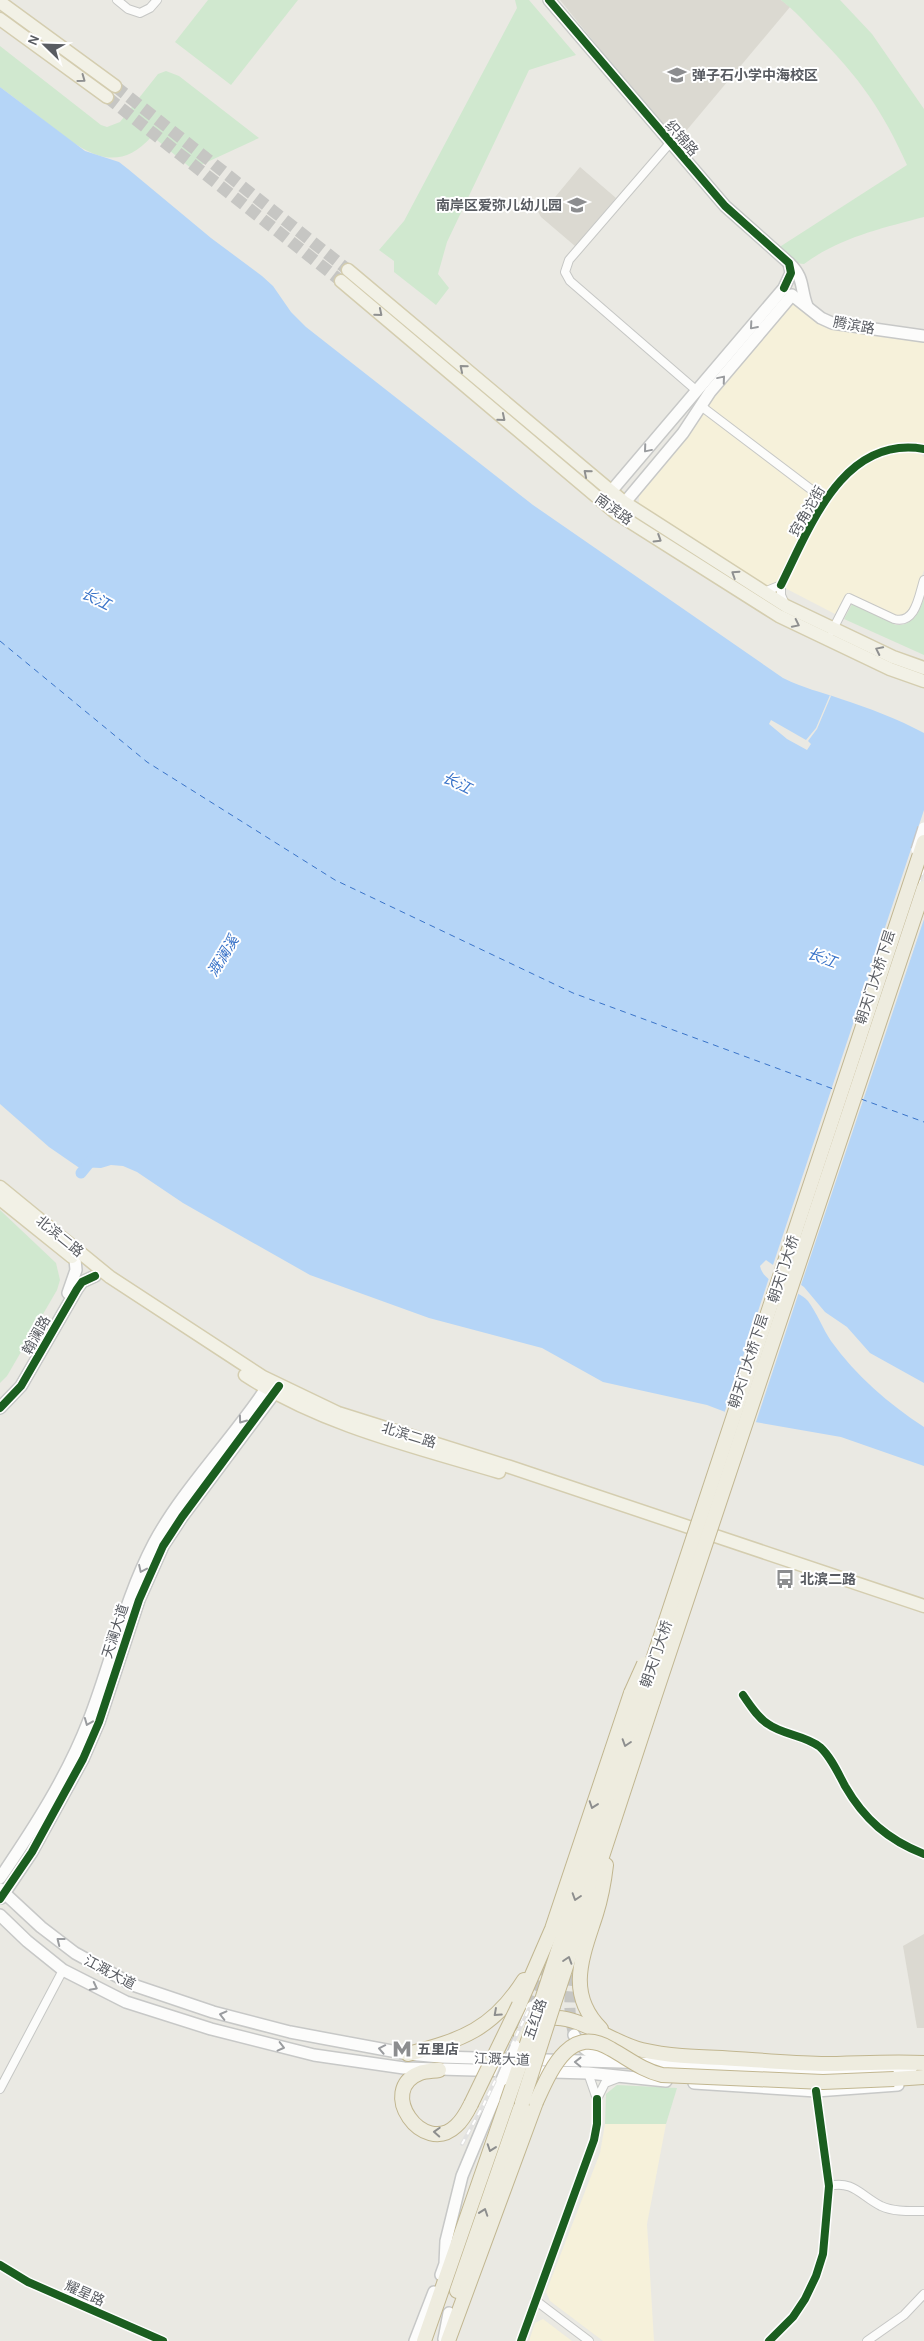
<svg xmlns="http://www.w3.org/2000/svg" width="924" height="2341" font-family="Karla,'Noto Sans SC',sans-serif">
<rect width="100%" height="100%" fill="#eae9e3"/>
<g fill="#f6f1da">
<path d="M798 304 819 321 924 340V444L909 442 890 445 869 453 852 464 837 479 828 491 819 492 709 407V401L789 305Z"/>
<path d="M702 413H706L817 496 819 504 778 583 764 587 639 505V494Z"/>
<path d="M917 451 924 457V570L909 613 901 616H897L847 593 835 614 783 587 827 502 842 483 873 460 892 452Z"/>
<path d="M605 2124H666L647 2224 654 2341H603L550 2301 546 2292 600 2153Z"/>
<path d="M543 2319 572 2341H529L535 2323Z"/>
</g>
<g fill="#dbd9d1">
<path d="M560 0H781L790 7 676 143Z"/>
<path d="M580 167 616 198 575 246 541 217 536 208 551 202Z"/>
<path d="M924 1934V2028H917L903 1946Z"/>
</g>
<g fill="#d0e8cf">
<path d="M208 0H298L231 85 175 42Z"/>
<path d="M515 0H529L576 55 529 70 447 242 438 274 449 288 436 305 394 272V261L379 250 404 221 517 8Z"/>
<path d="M781 0H840L872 34 924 109V217C882 228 839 238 804 264L795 263 778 248 907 165C883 111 859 77 817 35 806 23 794 10 781 0Z"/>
<path d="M0 46 101 125 107 127 120 122 158 74 166 71 179 76 259 138 192 169 152 136C117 176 86 153 52 127 35 113 17 100 0 87Z"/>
<path d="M924 598V655L844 619 852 604 896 625C913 626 920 612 924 598Z"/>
<path d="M0 1210 56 1263 60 1280 57 1290 7 1376 0 1383Z"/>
<path d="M617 2085 677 2088 666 2124H605L606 2094Z"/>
</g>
<path fill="#b5d5f7" d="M0 87 85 151 119 162 128 169 211 238 262 276 273 286 291 312 306 327 533 505 783 678C805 689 819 691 841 699 869 708 898 719 924 733V1383L870 1353 847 1327 825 1312 804 1287 766 1260 760 1266C764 1286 796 1287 808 1301 817 1313 823 1329 831 1341 856 1376 889 1404 924 1427V1466L841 1437 749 1421 707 1405 603 1382 542 1348 429 1318 310 1275 183 1203 137 1172 123 1166 111 1165 101 1168 78 1167 49 1147 0 1104Z"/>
<g fill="#eae9e3">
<path d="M830 695 831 696 817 729 808 741 811 744 807 750 787 739 769 724 771 720 806 740 816 728Z"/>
<path d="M924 810V919L800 1288 772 1268Z"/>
<path d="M770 1275 799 1292 755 1425 724 1414Z"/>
</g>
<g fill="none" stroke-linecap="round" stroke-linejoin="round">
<path stroke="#b5d5f7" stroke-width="11" d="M81 1173 94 1157"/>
<g stroke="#3a74c9" stroke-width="1" stroke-dasharray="6 5" stroke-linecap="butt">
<path d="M0 641 147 762 335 880 573 993 836 1090"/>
<path d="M861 1099 924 1122"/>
</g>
<g stroke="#c6c6c3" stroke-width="11" stroke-dasharray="11 5.5" stroke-linecap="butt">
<path d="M532 2007 551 1950"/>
<path d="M574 2035C566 2008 571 1976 577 1948"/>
</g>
<g stroke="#c6c6c3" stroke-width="12" stroke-dasharray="12 6" stroke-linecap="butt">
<path d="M115 86 348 270"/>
<path d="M107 97 341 281"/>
</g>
<g stroke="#c6c7c5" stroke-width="10">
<g id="street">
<path d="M117 0 128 9 140 13 150 8 157 0"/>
<path d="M670 143 569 260 565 272 570 281 697 391"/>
<path d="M701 406 825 500"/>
<path d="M781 585C810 527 843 435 924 449"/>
<path d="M764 592 781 585V595L785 604"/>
<path d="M832 631 849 598 894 619C916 625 919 595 924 580"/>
<path d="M743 1695C750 1705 758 1718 768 1724 783 1735 805 1735 820 1747 831 1757 838 1773 845 1786 864 1819 888 1840 924 1854"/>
<path d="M588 2073 597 2099 605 2083 618 2078"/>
<path d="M0 2089 63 1970"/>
<path d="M829 2186C853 2180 861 2196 881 2206 894 2212 910 2211 924 2211"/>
<path d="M0 2265 28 2282 163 2341"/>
<path d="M535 2300 589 2341"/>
<path d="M521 2341 594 2140 597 2124V2099"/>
<path d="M769 2341 793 2317 805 2299 816 2276 823 2254 829 2186 816 2091"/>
<path d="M867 2341 904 2315 924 2294"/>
</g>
</g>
<g stroke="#c7c8c7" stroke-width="14">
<g id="secondary">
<path d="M549 0 725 206 789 263 791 273 784 288 602 502"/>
<path d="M789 263C805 278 800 288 807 306"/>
<path d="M616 513 683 433 710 392 792 295 821 318 832 323 924 336"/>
<path d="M68 1293 76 1270 75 1259"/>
<path d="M0 1408 21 1386 77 1289 82 1282 95 1276"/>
<path d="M0 1878C34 1828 67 1777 89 1720 112 1661 124 1600 154 1543 184 1487 236 1436 271 1381"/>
<path d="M0 1889 41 1927 75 1953 133 1985 213 2012 290 2032 408 2054 440 2057 621 2062 824 2072 912 2067"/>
<path d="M1 1898 32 1852 83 1759 99 1722 139 1600 163 1546 182 1517 279 1387"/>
<path d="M0 1915 27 1941 63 1970 126 2002 211 2029 314 2055 404 2068 588 2073 666 2081"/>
<path d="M574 2035C581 2050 593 2054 608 2059"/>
<path d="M516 2047 532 2007"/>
<path d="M694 2083 816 2091 898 2085"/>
<path d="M441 2275 445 2264 446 2241 462 2176 502 2080"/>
<path d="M444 2339 449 2313"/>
<path d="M415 2341 434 2292"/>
</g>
</g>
<g stroke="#d4cdaf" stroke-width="15">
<g id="primary">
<path d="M0 2 115 86"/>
<path d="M0 19 107 97"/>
<path d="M348 270 624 502 786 606 893 657 924 668"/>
<path d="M341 281 616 513 779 616 890 669 924 681"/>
<path d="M0 1187 110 1277 263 1377 338 1413 510 1467 924 1606"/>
<path d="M0 1199 72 1257"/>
<path d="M245 1375C322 1425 412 1446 499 1472"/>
</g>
</g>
<g stroke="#c1b690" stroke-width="16">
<g id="highway">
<path d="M519 2005 552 1929 631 1693"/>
<path d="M540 2006 641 1696"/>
<path d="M553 2006 653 1701"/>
<path d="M601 2029C565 1993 583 1955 596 1914 601 1898 604 1882 606 1865"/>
<path d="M521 2035C556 1992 604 2042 642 2050 668 2056 695 2057 722 2058 755 2060 788 2063 821 2064 855 2064 889 2061 924 2063"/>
<path d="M408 2054C462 2040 493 2029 524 1980"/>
<path d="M439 2070C433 2071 425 2071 420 2073 376 2090 423 2157 456 2126 463 2120 467 2112 471 2104"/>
<path d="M894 2079 924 2077"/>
<path d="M457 2291 522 2103"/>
<path d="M424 2341 507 2102"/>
<path d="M448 2341 536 2102"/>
</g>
</g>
<use href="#street" stroke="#fcfcfb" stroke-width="8"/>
<use href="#secondary" stroke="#fcfcfb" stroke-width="11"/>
<use href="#primary" stroke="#f2f1e6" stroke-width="12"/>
<use href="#highway" stroke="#eeecdf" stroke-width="14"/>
<g stroke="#e2e2e1" stroke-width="4">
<g id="rail">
<path d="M647 1699 924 868"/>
<path d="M462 2144 483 2106 529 2009"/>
</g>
</g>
<use href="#rail" stroke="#fff" stroke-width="2" stroke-dasharray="5.5" stroke-linecap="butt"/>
<g stroke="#c7c8c7" stroke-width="14" stroke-linecap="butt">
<g id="secondary-bridge">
<path d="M917 850 924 828"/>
<path d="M502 2080 516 2047"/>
</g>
</g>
<g stroke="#c1b690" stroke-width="16" stroke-linecap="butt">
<g id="highway-bridge">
<path d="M631 1693 644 1664"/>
<path d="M641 1696 924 842"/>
<path d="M653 1701 924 888"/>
<path d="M507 2102 540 2006"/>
<path d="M536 2102C550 2072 569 2023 611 2049 629 2059 642 2070 662 2075L823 2082 894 2079"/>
<path d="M522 2103 553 2006"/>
<path d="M471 2104 519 2005"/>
</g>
</g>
<use href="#secondary-bridge" stroke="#fcfcfb" stroke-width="11"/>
<use href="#highway-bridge" stroke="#eeecdf" stroke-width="14"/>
<g stroke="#fff" stroke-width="11">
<g id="cycleway">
<path d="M549 0 725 206 789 263 791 273 784 288"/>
<path d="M781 585C810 527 843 435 924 449"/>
<path d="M0 1408 21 1386 77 1289 82 1282 95 1276"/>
<path d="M743 1695C750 1705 758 1718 768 1724 783 1735 805 1735 820 1747 831 1757 838 1773 845 1786 864 1819 888 1840 924 1854"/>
<path d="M0 1899 32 1852 83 1759 99 1722 139 1600 163 1546 182 1517 279 1386"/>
<path d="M0 2265 28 2282 163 2341"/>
<path d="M521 2341 594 2140 597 2124V2099"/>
<path d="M769 2341 793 2317 805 2299 816 2276 823 2254 829 2186 816 2091"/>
</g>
</g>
<use href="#cycleway" stroke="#1b5e20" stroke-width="8"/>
</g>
<defs><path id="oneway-chevron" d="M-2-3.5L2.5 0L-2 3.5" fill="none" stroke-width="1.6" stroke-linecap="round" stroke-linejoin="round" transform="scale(1.25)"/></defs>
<g stroke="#8f9090">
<use href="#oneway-chevron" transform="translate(82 79) rotate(36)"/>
<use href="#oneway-chevron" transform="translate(379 313) rotate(40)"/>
<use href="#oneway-chevron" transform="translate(463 368) rotate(-140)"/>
<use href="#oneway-chevron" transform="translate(502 418) rotate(40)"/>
<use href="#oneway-chevron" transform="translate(587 473) rotate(-140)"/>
<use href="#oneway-chevron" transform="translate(658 539) rotate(32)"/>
<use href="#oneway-chevron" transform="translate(735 574) rotate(-147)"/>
<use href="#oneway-chevron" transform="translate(796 624) rotate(26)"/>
<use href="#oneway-chevron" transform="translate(879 650) rotate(-154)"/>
</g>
<g stroke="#9a9c9f">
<use href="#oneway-chevron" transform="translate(753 326) rotate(131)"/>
<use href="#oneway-chevron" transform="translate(722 379) rotate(-50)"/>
<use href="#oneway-chevron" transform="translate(647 449) rotate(130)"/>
<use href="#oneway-chevron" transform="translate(242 1420) rotate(126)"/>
<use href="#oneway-chevron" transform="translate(142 1569) rotate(115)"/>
<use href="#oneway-chevron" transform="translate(88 1722) rotate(112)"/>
<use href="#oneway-chevron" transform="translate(60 1941) rotate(-142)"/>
<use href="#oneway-chevron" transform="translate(94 1987) rotate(27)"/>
<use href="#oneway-chevron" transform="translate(223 2015) rotate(-166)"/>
<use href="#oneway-chevron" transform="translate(281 2047) rotate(14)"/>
<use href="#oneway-chevron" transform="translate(382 2049) rotate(-169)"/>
<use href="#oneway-chevron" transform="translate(578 2062) rotate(-179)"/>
</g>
<g stroke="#8d8e8e">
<use href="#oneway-chevron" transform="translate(626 1743) rotate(108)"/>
<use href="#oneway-chevron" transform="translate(593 1805) rotate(109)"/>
<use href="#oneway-chevron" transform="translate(576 1897) rotate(108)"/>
<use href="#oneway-chevron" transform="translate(568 1960) rotate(-72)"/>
<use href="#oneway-chevron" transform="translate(497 2013) rotate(138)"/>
<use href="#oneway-chevron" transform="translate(437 2132) rotate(-177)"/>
<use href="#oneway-chevron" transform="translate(491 2148) rotate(109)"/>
<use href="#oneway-chevron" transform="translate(484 2212) rotate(-71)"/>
</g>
<defs>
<g id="school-bare" transform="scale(1.5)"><path d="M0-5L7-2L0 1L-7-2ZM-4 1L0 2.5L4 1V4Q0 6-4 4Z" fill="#8c8d8f" stroke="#fff" stroke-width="2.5" paint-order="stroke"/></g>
<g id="bus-bare" transform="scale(1.5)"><path d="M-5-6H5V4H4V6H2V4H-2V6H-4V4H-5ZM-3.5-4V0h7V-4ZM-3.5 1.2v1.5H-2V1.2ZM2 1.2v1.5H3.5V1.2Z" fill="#8c8d8f" stroke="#fff" stroke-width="2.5" paint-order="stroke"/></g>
<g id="metro-bare" transform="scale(1.5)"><path d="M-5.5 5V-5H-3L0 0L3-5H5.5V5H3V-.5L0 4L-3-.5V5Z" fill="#8c8d8f" stroke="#fff" stroke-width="2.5" paint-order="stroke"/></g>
</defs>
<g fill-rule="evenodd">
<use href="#school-bare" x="677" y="75"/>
<use href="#school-bare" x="577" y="205"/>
<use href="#bus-bare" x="785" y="1579"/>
<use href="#metro-bare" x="402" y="2049"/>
</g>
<g text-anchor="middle" stroke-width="4" stroke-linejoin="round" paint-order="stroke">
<g font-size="14" font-weight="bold" fill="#595c62" stroke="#fff" text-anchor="start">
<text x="692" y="80">弹子石小学中海校区</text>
<text x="562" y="210" text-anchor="end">南岸区爱弥儿幼儿园</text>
<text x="800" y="1584">北滨二路</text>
<text x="417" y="2054">五里店</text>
</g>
<g font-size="14" fill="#595c62" stroke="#fff">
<text transform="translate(682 138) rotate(49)" y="5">织锦路</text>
<text transform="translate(854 325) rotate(10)" y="5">腾滨路</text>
<text transform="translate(614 509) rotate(36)" y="5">南滨路</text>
<text transform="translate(807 511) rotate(-60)" y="5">窍角沱街</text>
<text transform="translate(875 977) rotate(-72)" y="5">朝天门大桥下层</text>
<text transform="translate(60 1236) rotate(39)" y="5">北滨二路</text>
<text transform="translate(783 1269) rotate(-72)" y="5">朝天门大桥</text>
<text transform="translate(36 1335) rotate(-61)" y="5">翰澜路</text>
<text transform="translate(748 1361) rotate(-72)" y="5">朝天门大桥下层</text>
<text transform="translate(409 1435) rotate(17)" y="5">北滨二路</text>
<text transform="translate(115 1631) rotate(-72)" y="5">天澜大道</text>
<text transform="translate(656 1654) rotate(-71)" y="5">朝天门大桥</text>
<text transform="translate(110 1972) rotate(28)" y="5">江溉大道</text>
<text transform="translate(535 2019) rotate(-71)" y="5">五红路</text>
<text transform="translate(502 2059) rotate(2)" y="5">江溉大道</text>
<text transform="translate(85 2293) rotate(24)" y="5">耀星路</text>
</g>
<g font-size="15" font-style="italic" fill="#3a74c9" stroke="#fff">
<text transform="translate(96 599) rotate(27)" y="5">长江</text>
<text transform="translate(457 783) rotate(26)" y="5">长江</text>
<text transform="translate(223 956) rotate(-59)" y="5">溉澜溪</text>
<text transform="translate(822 958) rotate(20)" y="5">长江</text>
</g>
</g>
<g transform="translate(45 45) rotate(293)" stroke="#ffffff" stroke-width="4" paint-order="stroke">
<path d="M0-4L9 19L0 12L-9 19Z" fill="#595c62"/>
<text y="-8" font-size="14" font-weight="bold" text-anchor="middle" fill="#595c62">N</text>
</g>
</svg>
